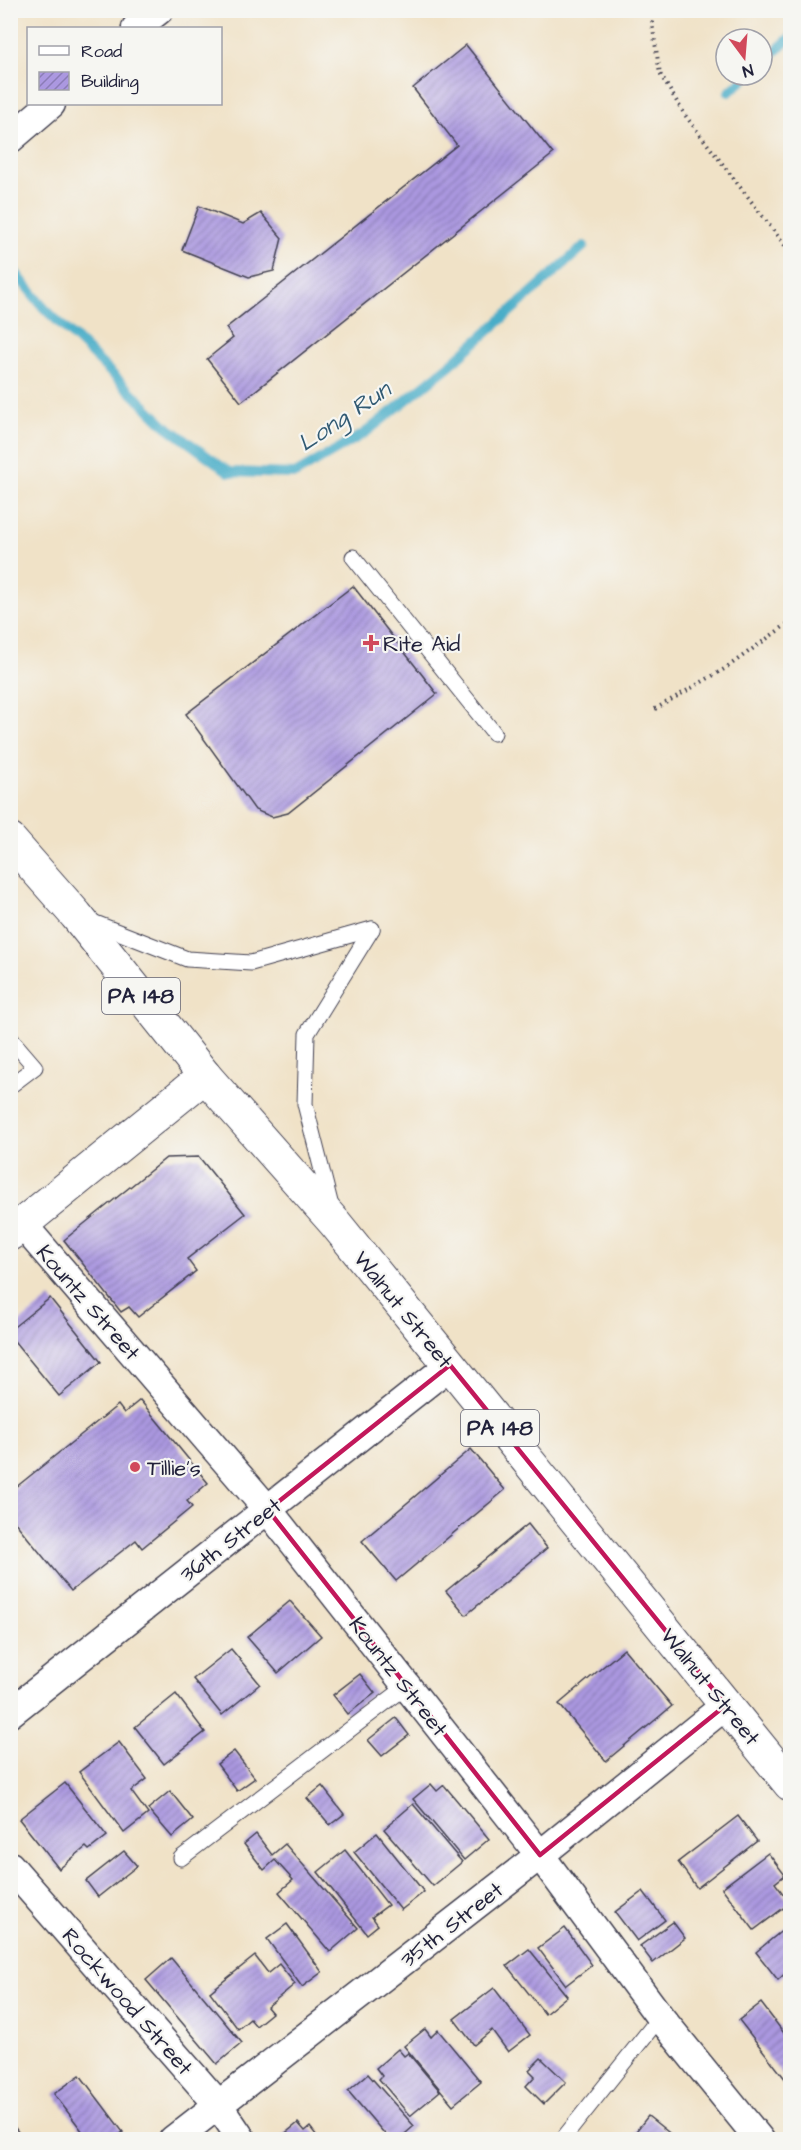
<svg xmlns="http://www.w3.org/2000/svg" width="801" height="2150" font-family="'Architects Daughter',sans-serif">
<defs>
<pattern id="building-hatch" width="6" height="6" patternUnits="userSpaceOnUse" patternTransform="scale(1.5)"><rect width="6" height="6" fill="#ab98e0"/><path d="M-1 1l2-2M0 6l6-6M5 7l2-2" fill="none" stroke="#8b7cb7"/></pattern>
</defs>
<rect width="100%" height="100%" fill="#f6f6f2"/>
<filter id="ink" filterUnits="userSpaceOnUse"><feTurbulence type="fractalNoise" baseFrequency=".0167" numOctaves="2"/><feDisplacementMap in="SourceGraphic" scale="12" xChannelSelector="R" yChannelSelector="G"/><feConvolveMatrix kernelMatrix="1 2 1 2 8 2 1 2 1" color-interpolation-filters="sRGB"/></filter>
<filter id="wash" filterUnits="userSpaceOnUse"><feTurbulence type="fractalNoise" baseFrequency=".008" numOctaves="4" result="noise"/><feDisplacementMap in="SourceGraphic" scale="24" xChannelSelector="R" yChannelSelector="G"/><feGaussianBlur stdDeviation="1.35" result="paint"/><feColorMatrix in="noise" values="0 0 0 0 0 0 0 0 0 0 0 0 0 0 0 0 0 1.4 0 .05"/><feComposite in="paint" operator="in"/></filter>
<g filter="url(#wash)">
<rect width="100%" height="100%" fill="#f0e2c7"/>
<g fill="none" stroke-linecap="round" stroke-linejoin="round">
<g stroke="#48adc8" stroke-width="10">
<path d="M762 63 790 38"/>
<path d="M729 92 749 75"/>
<path d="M10 266 44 308 166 426 229 472 295 474 365 433 450 365 584 246"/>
</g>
</g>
<g id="blocks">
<g fill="url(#building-hatch)">
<path d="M466 45 553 154 241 402 207 359 233 338 226 328 457 145 413 88Z"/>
<path d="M199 206 243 224 261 213 282 238 274 271 249 277 182 250Z"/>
<path d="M353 586 437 694 288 813 272 817 255 810 186 714Z"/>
<path d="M199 1157 245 1214 187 1259 196 1271 138 1317 129 1307 121 1312 64 1240 166 1158Z"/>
<path d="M50 1298 101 1362 59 1396 10 1336V1330Z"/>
<path d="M140 1400 208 1483 187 1501 192 1507 142 1548 136 1540 71 1591 10 1516V1492L118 1405 124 1413Z"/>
<path d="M471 1449 505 1490 396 1581 362 1541Z"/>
<path d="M528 1524 547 1548 466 1615 446 1591Z"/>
<path d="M290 1601 321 1636 278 1673 247 1637Z"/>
<path d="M231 1649 260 1684 222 1715 193 1679Z"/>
<path d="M624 1649 672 1706 606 1761 559 1704Z"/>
<path d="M360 1674 375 1693 348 1714 333 1695Z"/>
<path d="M176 1694 205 1732 164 1764 135 1727Z"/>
<path d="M396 1718 409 1735 382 1756 368 1740Z"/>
<path d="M119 1742 147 1779 131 1791 148 1814 124 1833 79 1772Z"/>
<path d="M234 1751 255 1778 237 1791 217 1764Z"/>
<path d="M65 1783 107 1836 89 1850 86 1847 59 1869 19 1819Z"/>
<path d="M431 1784 437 1791 444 1785 489 1839 464 1860 413 1799Z"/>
<path d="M322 1786 344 1814 330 1825 307 1798Z"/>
<path d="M170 1791 193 1820 172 1837 148 1809Z"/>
<path d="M413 1804 462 1862 433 1886 384 1829Z"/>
<path d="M738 1816 757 1841 697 1888 678 1862Z"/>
<path d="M377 1833 424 1892 401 1910 354 1852Z"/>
<path d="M256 1834 272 1855 285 1844 358 1928 330 1952 279 1892 293 1880 275 1860 264 1870 244 1844Z"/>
<path d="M345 1850 388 1905 372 1917 378 1925 367 1934 318 1872Z"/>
<path d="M124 1851 137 1866 98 1897 86 1881Z"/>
<path d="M768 1853 785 1875 775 1883 790 1903 754 1930 722 1888Z"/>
<path d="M643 1891 665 1920 637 1941 615 1912Z"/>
<path d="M673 1922 685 1938 653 1963 640 1946Z"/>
<path d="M287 1924 322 1972 302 1987 267 1939Z"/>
<path d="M790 1924V1969L778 1980 756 1952Z"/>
<path d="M565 1928 592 1965 566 1985 538 1948Z"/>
<path d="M529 1949 567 1996 545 2014 507 1966Z"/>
<path d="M255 1956 268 1973 279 1964 295 1984 267 2007 272 2013 256 2026 250 2019 238 2029 210 1992Z"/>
<path d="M171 1958 242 2043 217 2064 146 1980Z"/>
<path d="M494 1988 530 2035 508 2052 492 2030 474 2045 454 2019Z"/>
<path d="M761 2003 790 2041V2085L739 2020Z"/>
<path d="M425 2029 431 2037 438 2030 481 2082 453 2105 404 2046Z"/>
<path d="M398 2049 404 2056 408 2053 440 2091 410 2116 379 2079 382 2076 376 2068Z"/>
<path d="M541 2058 566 2082 544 2104 526 2086 535 2076 529 2070Z"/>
<path d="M368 2074 414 2126 398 2140H390L348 2091Z"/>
<path d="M80 2075 123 2132 113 2140H89L54 2094Z"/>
<path d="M648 2116 678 2140H629Z"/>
<path d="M10 2121 24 2140H10Z"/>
<path d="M298 2123 305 2131 310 2127 320 2140H277Z"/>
</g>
</g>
</g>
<g filter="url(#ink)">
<use href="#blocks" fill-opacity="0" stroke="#413f50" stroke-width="1.5"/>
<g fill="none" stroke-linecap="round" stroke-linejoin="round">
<g stroke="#413f50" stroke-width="17">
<g id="lane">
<path d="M353 557 494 733"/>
<path d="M90 921 187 959 251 963 372 929"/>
<path d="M10 1038 35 1067 10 1086"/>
<path d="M331 1206 305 1104 307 1034 372 929"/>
<path d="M181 1858 407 1686"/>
<path d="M562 2140 660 2017"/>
</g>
</g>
<g stroke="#413f50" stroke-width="31">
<g id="street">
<path d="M136 28 159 10"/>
<path d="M10 139 51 104"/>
<path d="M22 1224 268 1510 540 1855 660 2017 760 2140"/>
<path d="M10 1713 450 1365"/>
<path d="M10 1866 217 2103 242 2140"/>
<path d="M173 2140 540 1855 726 1705"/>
</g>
</g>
<g stroke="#413f50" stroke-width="35">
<path id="secondary" d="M10 1234 205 1076"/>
</g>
<g stroke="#413f50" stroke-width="35">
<path id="primary" d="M10 840 76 915 205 1076 335 1223 790 1784"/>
</g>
<g stroke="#413f50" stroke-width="4" stroke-dasharray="1.5 4.5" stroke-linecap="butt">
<path d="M656 10 652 23 660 74 685 115 790 252"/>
<path d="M655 709 726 668 790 622"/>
</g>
<use href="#lane" stroke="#fff" stroke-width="15"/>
<use href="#street" stroke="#fff" stroke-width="28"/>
<use href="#secondary" stroke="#fff" stroke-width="33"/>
<use href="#primary" stroke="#fff" stroke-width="33"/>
</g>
</g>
<path fill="none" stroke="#c2185b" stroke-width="4.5" stroke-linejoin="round" d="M450 1365 726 1705 540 1855 268 1510Z"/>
<g fill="#d1495b" stroke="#f6f6f2" stroke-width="2">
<path d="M368 634h6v6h6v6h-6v6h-6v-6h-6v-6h6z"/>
<circle cx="135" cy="1467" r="6"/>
</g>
<g text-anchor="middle" stroke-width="4.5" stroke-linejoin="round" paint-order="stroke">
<g fill="#f6f6f2" stroke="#626272" stroke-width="1.5">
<rect x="102" y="978" width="78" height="36" rx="4.5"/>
<rect x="461" y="1410" width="78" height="36" rx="4.5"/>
</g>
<g font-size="21" font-weight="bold" fill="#22223b">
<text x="141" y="1003">PA 148</text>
<text x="500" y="1435">PA 148</text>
</g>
<g font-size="22" fill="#22223b" stroke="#f6f6f2" text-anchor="start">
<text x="383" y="651">Rite Aid</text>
<text x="147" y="1475">Tillie's</text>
</g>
<g font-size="22" fill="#22223b" stroke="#f6f6f2">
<text transform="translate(89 1302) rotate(49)" y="8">Kountz Street</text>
<text transform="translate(404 1309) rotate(51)" y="8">Walnut Street</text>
<text transform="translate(230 1539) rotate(-38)" y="8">36th Street</text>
<text transform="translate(399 1676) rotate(52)" y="8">Kountz Street</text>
<text transform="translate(711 1686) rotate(51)" y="8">Walnut Street</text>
<text transform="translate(451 1924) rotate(-38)" y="8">35th Street</text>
<text transform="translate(128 2001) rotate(49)" y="8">Rockwood Street</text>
</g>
<g font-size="24" font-style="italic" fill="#315a73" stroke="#f6f6f2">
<text transform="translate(344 416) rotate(-34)" y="8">Long Run</text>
</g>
</g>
<rect width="801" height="2150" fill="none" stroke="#f6f6f2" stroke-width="36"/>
<rect x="27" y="27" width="195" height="78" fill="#f6f6f2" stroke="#a1a1a9" stroke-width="1.5"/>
<rect x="39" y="46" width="30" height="9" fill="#ffffff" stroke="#a1a1a9" stroke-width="1.5"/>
<text x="81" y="57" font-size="18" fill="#22223b">Road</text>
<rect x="39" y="72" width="30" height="18" fill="url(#building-hatch)" stroke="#a1a1a9" stroke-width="1.5"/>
<text x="81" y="87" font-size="18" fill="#22223b">Building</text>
<g transform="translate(744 57) rotate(164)"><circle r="28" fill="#f6f6f2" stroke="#a1a1a9" stroke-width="1.5"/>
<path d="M0-4.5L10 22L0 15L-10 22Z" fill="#d1495b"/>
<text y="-9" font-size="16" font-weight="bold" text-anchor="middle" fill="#22223b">N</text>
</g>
</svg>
